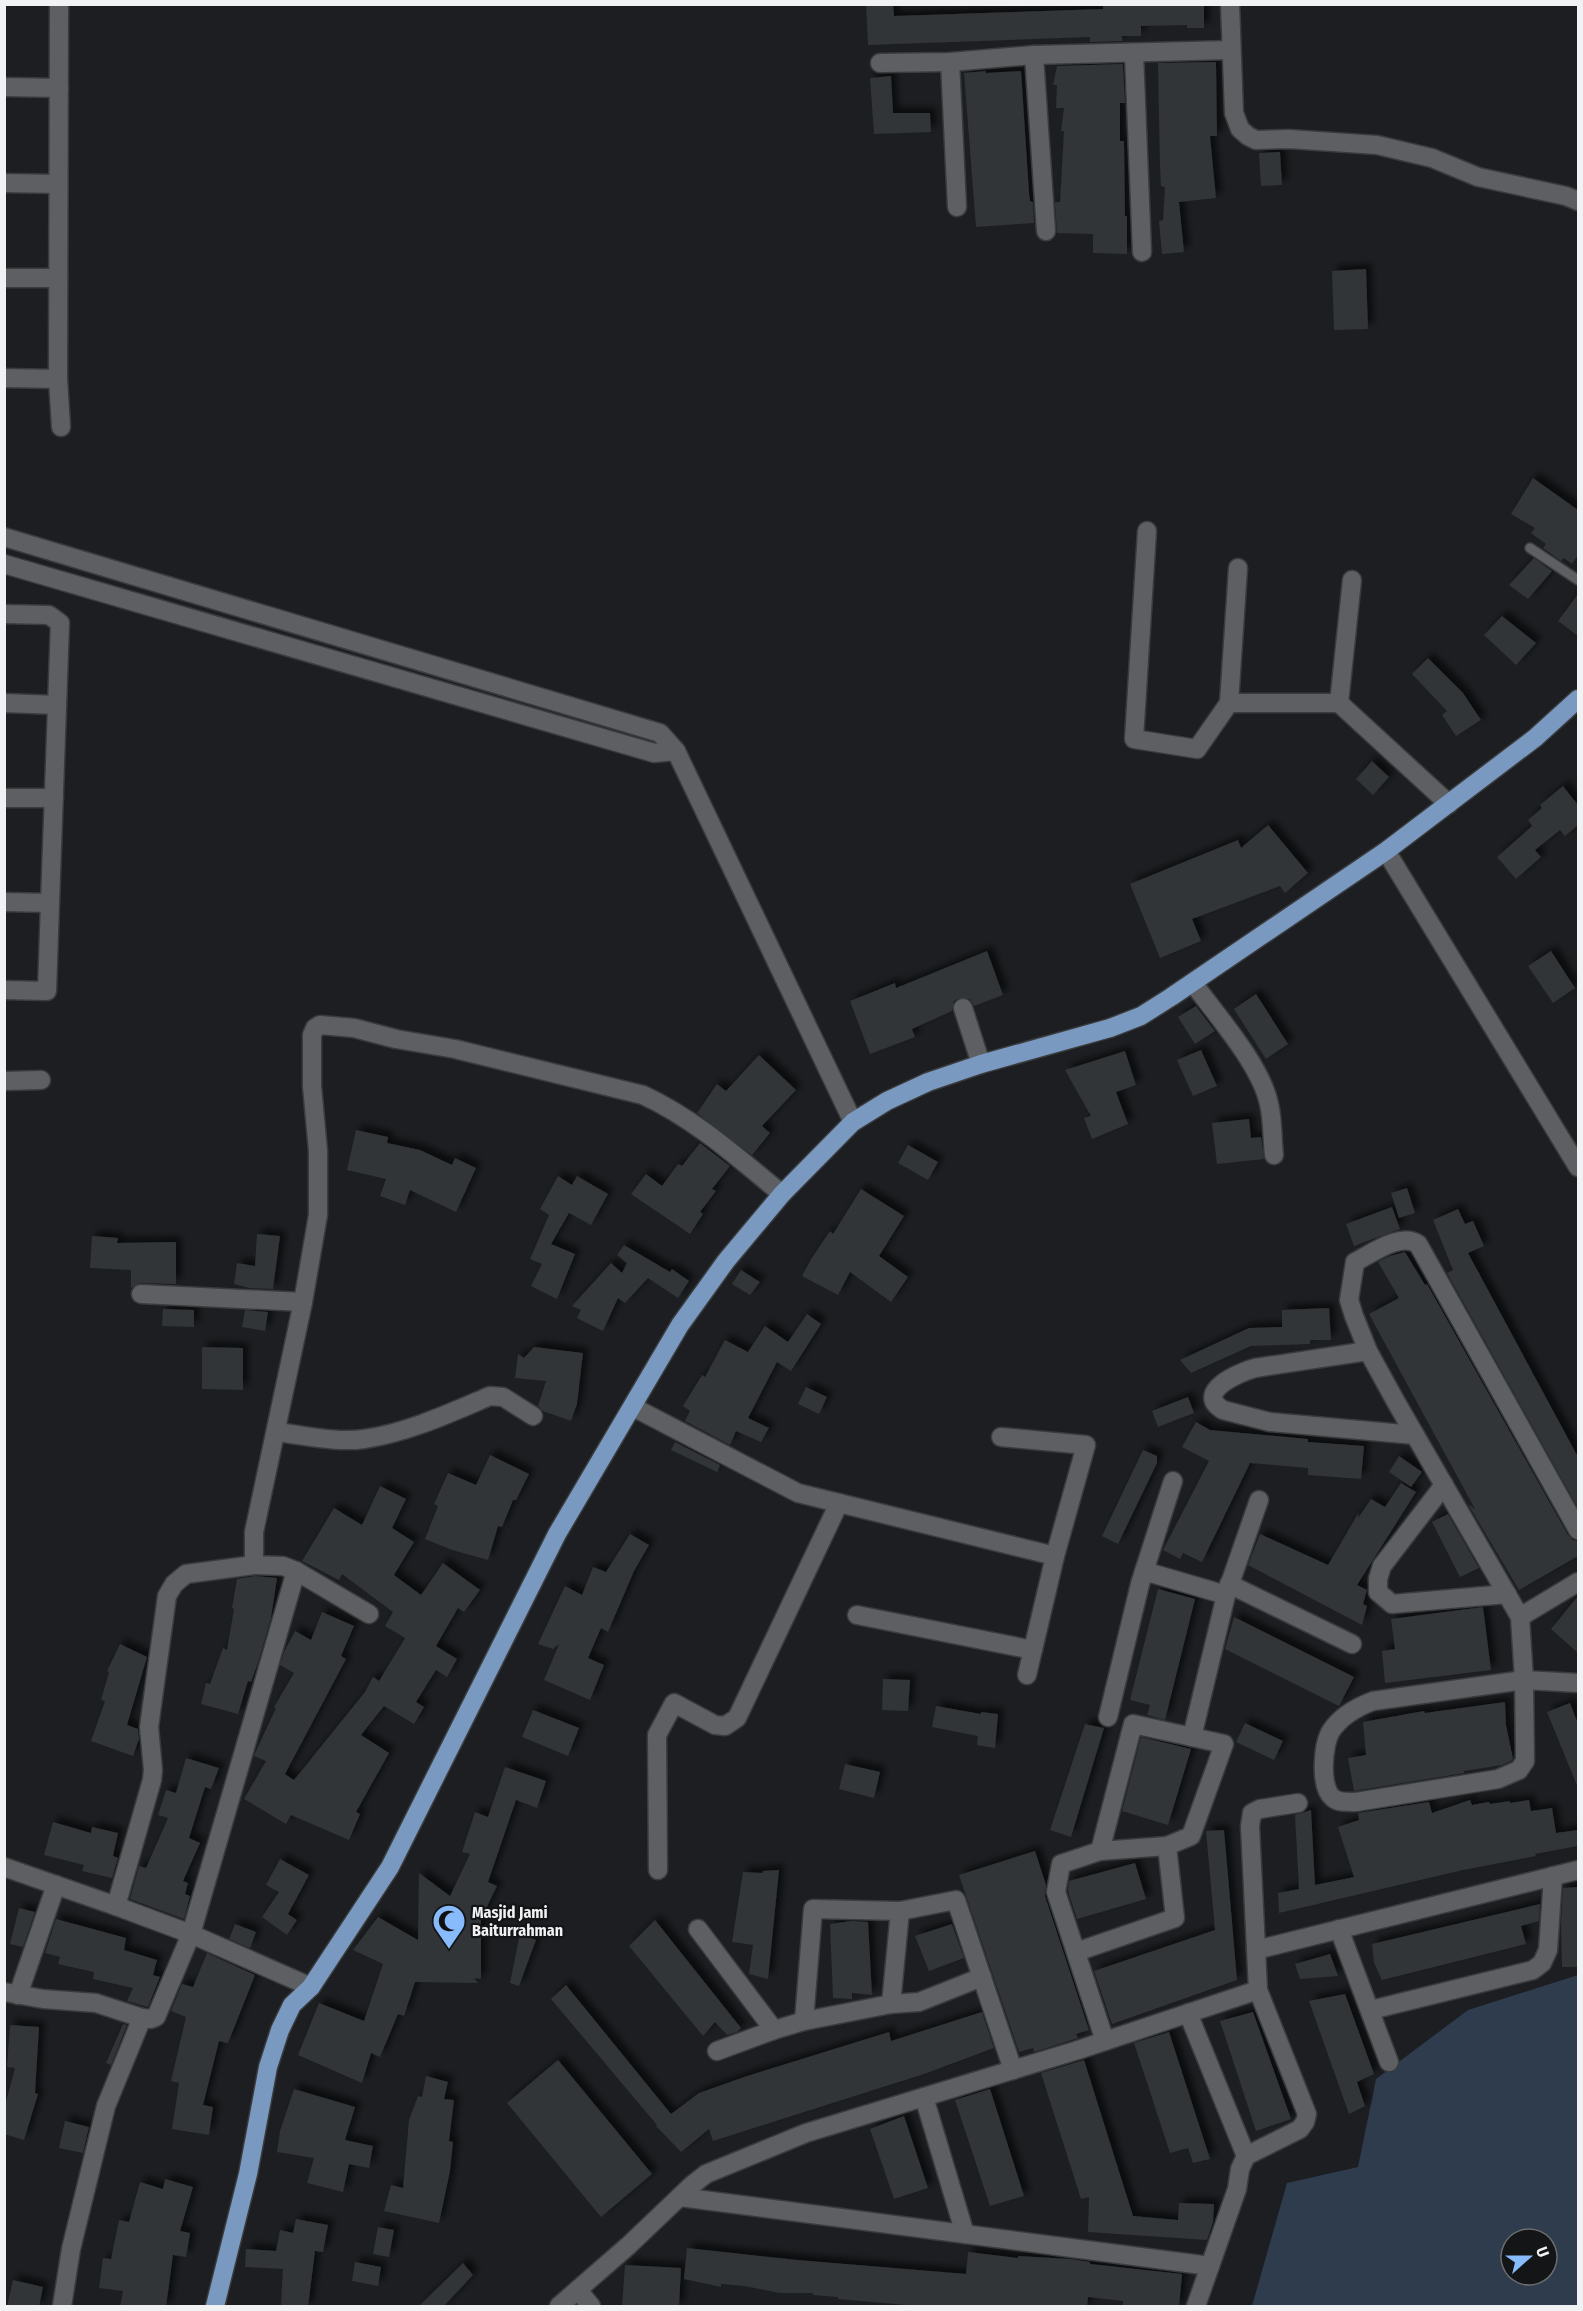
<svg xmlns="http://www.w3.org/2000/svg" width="1583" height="2311" font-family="'Fira Sans Condensed',sans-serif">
<defs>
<filter id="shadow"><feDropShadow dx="5.5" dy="-5.5" stdDeviation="3" flood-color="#0009"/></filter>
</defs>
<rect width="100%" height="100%" fill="#1c1e21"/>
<path fill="#2f3c4d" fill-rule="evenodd" d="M1578 1975V2306H1252L1287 2183 1358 2167 1376 2079 1468 2010ZM1511 2239H1547V2275H1511Z"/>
<g fill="#323437" filter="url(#shadow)">
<path d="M866 4H893L894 16 1103 9V4H1204V28H1187V25L1141 26V36H1122V41L1090 42V37L868 45Z"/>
<path d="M1216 62 1217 136H1210L1216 198 1179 202 1184 252 1162 254 1159 221 1163 220 1165 187 1161 186 1160 166 1158 63Z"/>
<path d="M1123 64 1125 103H1120V141H1124L1125 216H1127V254L1093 253V234L1057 233 1055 202H1060L1064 131H1061L1064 108H1056L1057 85H1053L1057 66Z"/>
<path d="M986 71V73L1021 71 1029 193 1030 201 1033 202 1034 223 976 227 964 73Z"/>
<path d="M891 76 893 113H930L931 132 874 134 870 78Z"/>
<path d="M1280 152 1282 185 1261 186 1259 153Z"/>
<path d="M1366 269 1368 329 1334 330 1332 271Z"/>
<path d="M1533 478 1578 510V555L1572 564 1564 558 1561 561 1543 548 1546 544 1531 533 1535 528 1511 514Z"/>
<path d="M1534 558 1552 571 1528 599 1509 585Z"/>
<path d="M1578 594V636L1558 621Z"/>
<path d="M1502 616 1536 643 1516 665 1484 635Z"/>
<path d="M1428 658 1463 693 1481 720 1456 736 1442 715 1447 711 1412 674Z"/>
<path d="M1372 761 1389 777 1373 795 1356 779Z"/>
<path d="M1563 786 1578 805V825L1565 836 1560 830 1535 850 1541 857 1516 879 1497 857 1532 826 1528 820 1542 808 1540 805Z"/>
<path d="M1268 825 1308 873 1285 893 1280 886 1192 919 1201 941 1160 958 1130 884 1238 840 1241 848Z"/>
<path d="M987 951 1003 995 974 1006 970 999 959 998 954 1001 952 1011 912 1029 915 1037 870 1054 850 1001 895 983 896 988Z"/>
<path d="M1551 951 1575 988 1553 1003 1528 966Z"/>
<path d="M1256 994 1288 1044 1266 1059 1234 1009Z"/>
<path d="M1196 1006 1215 1031 1195 1044 1178 1017Z"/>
<path d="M1201 1050 1217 1086 1193 1096 1177 1060Z"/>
<path d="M1125 1051 1136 1085 1116 1092 1128 1124 1092 1139 1084 1118 1091 1116 1065 1070Z"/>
<path d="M759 1055 796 1090 762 1126 770 1133 752 1155 697 1113 717 1084 726 1091Z"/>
<path d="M1249 1119 1251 1138 1261 1137 1264 1159 1217 1164 1212 1123Z"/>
<path d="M356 1130 388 1137 387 1143 420 1150 452 1165 455 1158 476 1168 456 1212 410 1190 405 1205 380 1196 386 1179 347 1170Z"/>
<path d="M700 1143 730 1166 712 1189 716 1191 700 1212 703 1214 690 1234 631 1194 646 1174 662 1186 678 1164 682 1166Z"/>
<path d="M908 1145 938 1162 928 1180 898 1163Z"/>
<path d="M558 1176 572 1185 577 1176 608 1194 591 1225 569 1213 551 1244 575 1254 557 1299 531 1286 542 1264 530 1259 549 1215 540 1209Z"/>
<path d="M1407 1188 1415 1213 1399 1218 1391 1193Z"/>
<path d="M861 1189 904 1216 879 1256 908 1277 891 1302 850 1272 838 1295 802 1276 811 1259 830 1231 833 1234Z"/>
<path d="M1392 1207 1400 1229 1354 1246 1346 1224Z"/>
<path d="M1458 1209 1465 1224 1473 1221 1484 1246 1468 1253 1578 1457V1508L1447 1273 1453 1270 1433 1220Z"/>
<path d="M257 1234 280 1236 273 1289 249 1288 234 1284 237 1263 255 1266Z"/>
<path d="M92 1236 118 1238 117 1243 176 1242V1284L141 1283 131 1288V1270L90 1268Z"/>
<path d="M624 1245 670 1272 672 1269 689 1281 678 1298 648 1278 625 1303 618 1298 603 1331 577 1318 581 1310 572 1306 611 1263 622 1273 627 1263 617 1255Z"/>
<path d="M1405 1252 1425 1285 1427 1284 1568 1535 1573 1540 1578 1541V1556L1519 1590 1468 1504 1475 1509 1369 1314 1399 1298 1378 1262 1390 1256Z"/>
<path d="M741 1270 760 1282 750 1295 732 1284Z"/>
<path d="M1329 1308 1331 1340H1310V1344L1251 1346 1191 1373 1180 1360 1249 1328 1282 1327V1310Z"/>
<path d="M163 1309 194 1310V1327L162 1326Z"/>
<path d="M245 1310 268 1312 265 1331 242 1327Z"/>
<path d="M807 1314 821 1324 791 1371 777 1362 748 1418 769 1428 761 1442 736 1431 730 1445 685 1421 690 1411 683 1406 702 1375 705 1377 725 1340 748 1352 765 1326 788 1342Z"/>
<path d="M202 1347 243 1348V1390L202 1389Z"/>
<path d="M534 1347 583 1353 577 1404 571 1421 543 1411 538 1406 546 1381 515 1378 518 1354 524 1358Z"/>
<path d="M806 1387 827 1397 819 1414 798 1404Z"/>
<path d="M1188 1397 1194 1413 1158 1427 1152 1411Z"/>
<path d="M1196 1422 1210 1430 1308 1439V1442L1364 1446 1361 1479 1308 1475V1468L1250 1463 1202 1562 1183 1553 1180 1559 1163 1550 1209 1461 1182 1447Z"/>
<path d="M675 1442 720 1465 717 1472 671 1450Z"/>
<path d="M1143 1450 1157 1456V1463L1118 1544 1102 1536Z"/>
<path d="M490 1455 529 1474 516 1500H513L502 1527 498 1526 488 1560 452 1550 425 1539 438 1506 434 1504 448 1473 476 1485Z"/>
<path d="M1399 1456 1422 1472 1411 1487 1389 1472Z"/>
<path d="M1401 1483 1416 1492 1357 1585 1367 1590 1363 1604 1367 1606 1362 1625 1248 1565 1260 1534 1328 1565 1359 1512 1358 1518 1371 1499 1385 1507Z"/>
<path d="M380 1486 406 1499 392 1528 414 1542 394 1575 421 1595 443 1563 480 1590 464 1612 458 1608 436 1646 457 1659 447 1677 436 1670 416 1702 424 1707 414 1724 384 1706 361 1735 389 1753 356 1812 360 1814 349 1840 291 1815 286 1824 244 1799 266 1761 254 1756 256 1751 276 1708 274 1707 294 1673 280 1665 284 1652 295 1631 311 1640 322 1612 354 1626 341 1656 346 1659 285 1774 294 1780 365 1692 373 1677 379 1681 405 1638 385 1626 393 1612 342 1574 339 1580 302 1561 334 1508 362 1525Z"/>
<path d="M1448 1514 1479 1568 1460 1577 1432 1522Z"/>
<path d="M630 1534 649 1545 634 1571 608 1632 601 1628 588 1658 604 1665 590 1700 544 1680 559 1644 553 1649 538 1644 565 1586 582 1595 593 1567 606 1572Z"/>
<path d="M255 1576 277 1578 271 1618 258 1663 251 1682 248 1681 238 1714 201 1704 206 1683 210 1684 223 1648 227 1650 234 1609 232 1608 237 1579Z"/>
<path d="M1158 1589 1195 1599 1165 1720 1147 1715 1150 1705 1130 1700Z"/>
<path d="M1578 1596V1653L1551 1629Z"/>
<path d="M1483 1607 1491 1670 1385 1683 1382 1651 1395 1649 1391 1619Z"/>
<path d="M1234 1617 1354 1677 1339 1706 1225 1649Z"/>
<path d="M120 1644 147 1657 127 1725 138 1729 139 1739 133 1756 91 1741 105 1701 101 1700 109 1672 107 1671Z"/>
<path d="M883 1679 910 1680 908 1711 882 1710Z"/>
<path d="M1505 1702 1506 1725 1513 1759 1511 1761 1502 1765 1464 1771V1773L1354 1791 1348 1758 1366 1755 1363 1722 1424 1711 1425 1713Z"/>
<path d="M1570 1703 1578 1724V1788L1547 1712Z"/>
<path d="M936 1706 981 1714V1712L998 1714 995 1748 977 1745 978 1736 932 1727Z"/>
<path d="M533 1710 579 1728 568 1756 522 1737Z"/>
<path d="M1245 1723 1283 1741 1274 1760 1236 1742Z"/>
<path d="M1085 1724 1104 1728 1071 1837 1050 1830Z"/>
<path d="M1141 1737 1191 1749 1168 1825 1122 1811Z"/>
<path d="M186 1758 219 1768 211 1789 205 1787 189 1838 200 1843 183 1881 188 1883 185 1894 190 1896 184 1919 130 1899 139 1866 146 1868 168 1818 158 1815 166 1790 176 1793Z"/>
<path d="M845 1764 880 1772 874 1798 839 1789Z"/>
<path d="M505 1767 546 1781 537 1808 516 1800 488 1882 497 1886 481 1919V1979L474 1978 478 1983 415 1982 404 2016 398 2014 380 2057 371 2053 362 2083 298 2055 319 2003 364 2021 383 1964 353 1950 378 1917 418 1940 419 1873 450 1896 470 1854 462 1852 475 1812 488 1817Z"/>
<path d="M1470 1800 1472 1805 1489 1802 1490 1804 1510 1801V1803L1529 1800 1531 1811 1552 1808 1556 1833 1578 1830V1846L1535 1854 1536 1856 1463 1870 1279 1913 1278 1893 1299 1889 1295 1815 1311 1810 1315 1885 1354 1877 1338 1827 1359 1820 1358 1813 1429 1802 1432 1813Z"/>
<path d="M53 1822 91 1833 92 1827 118 1833 113 1856 118 1858 112 1878 82 1871 84 1865 44 1855Z"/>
<path d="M1224 1830 1237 1980 1112 2024 1094 1971 1215 1930 1206 1831Z"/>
<path d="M1035 1851 1046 1885 1045 1896 1089 2030 1076 2034 1078 2038 1075 2039 1034 2052 1033 2048 1019 2052 959 1875Z"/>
<path d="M280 1859 309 1875 288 1914 297 1920 287 1935 262 1917 279 1892 266 1885Z"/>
<path d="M1135 1863 1146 1899 1077 1919 1068 1891 1069 1881Z"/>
<path d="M779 1870 768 1979 749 1974 753 1945 732 1942 743 1872 762 1873 763 1871Z"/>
<path d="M1578 1887V1967H1562L1561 1924 1563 1888Z"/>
<path d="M1540 1904 1539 1921 1521 1926 1526 1944 1382 1980 1374 1963 1372 1944Z"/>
<path d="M19 1908 35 1912 23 1947 10 1944Z"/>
<path d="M56 1919 126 1938 124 1950 157 1960 153 1975 160 1977 148 2007 127 2001 133 1988 93 1979 94 1972 58 1964 60 1957 45 1953Z"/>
<path d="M655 1920 741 2028 737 2032 727 2035 715 2022 703 2036 629 1946Z"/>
<path d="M851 1921 868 1922 872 1995 852 1993V1999L833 1998 830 1924Z"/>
<path d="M235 1924 256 1932 250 1948 229 1939Z"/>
<path d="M952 1924 964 1958 929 1971 915 1936Z"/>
<path d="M520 1933 536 1940 519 1986 510 1983Z"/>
<path d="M207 1953 255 1975 228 2043 219 2041 203 2105 213 2107 209 2135 172 2129 179 2083 171 2081 186 2017 171 2011 182 1984 193 1987Z"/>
<path d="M1330 1954 1338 1976 1300 1979 1295 1964Z"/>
<path d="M566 1985 671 2114 699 2093 747 2076 889 2032 891 2041 982 2012 994 2048 924 2074 713 2141 709 2129 681 2152 656 2126 657 2125 551 1999Z"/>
<path d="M1345 1994 1374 2074 1357 2082 1365 2106 1349 2114 1309 2001Z"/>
<path d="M1253 2012 1291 2119 1256 2131 1220 2021Z"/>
<path d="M123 2024 127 2025 111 2065 106 2063Z"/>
<path d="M10 2025 39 2027 35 2093 38 2094 24 2140 4 2134V2109L15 2068 7 2067Z"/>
<path d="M1169 2032 1210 2159 1193 2163 1188 2148 1170 2153 1134 2043Z"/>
<path d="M558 2060 652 2174 601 2217 507 2103Z"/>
<path d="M1084 2060 1133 2216 1178 2220 1179 2203 1214 2204 1213 2222 1207 2240 1088 2232 1089 2197 1081 2199 1041 2073Z"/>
<path d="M426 2076 448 2082 444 2099 454 2100 449 2141 453 2142 450 2171 439 2223 384 2211 391 2185 403 2188 409 2120 418 2096 422 2097Z"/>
<path d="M294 2089 355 2107 345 2140 373 2146 369 2168 349 2164 343 2192 307 2183 314 2158 277 2152 280 2131Z"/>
<path d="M990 2089 1024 2196 990 2206 955 2100Z"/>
<path d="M904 2116 928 2188 894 2199 870 2129Z"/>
<path d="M65 2121 89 2127 83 2153 59 2148Z"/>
<path d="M165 2179 193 2187 180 2231 190 2233 186 2257 173 2255 166 2307H120L123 2291 99 2288 103 2258 111 2259 119 2220 129 2222 140 2182 163 2189Z"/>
<path d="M296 2219 328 2225 323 2252 315 2251 308 2307 281 2305 283 2269 245 2267 246 2249 276 2251 280 2230 293 2233Z"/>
<path d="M378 2227 394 2230 389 2257 373 2254Z"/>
<path d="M687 2248 797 2260 966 2274 968 2252 1018 2258V2256L1071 2259 1090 2262V2264L1182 2274 1179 2307H1123V2301L1088 2297 1087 2307H930L838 2299V2297L813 2295V2293H780L744 2286 721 2284V2287L684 2279Z"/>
<path d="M355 2262 381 2267 378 2286 352 2281Z"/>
<path d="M463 2263 473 2275 443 2307H418Z"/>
<path d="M625 2265 681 2268 679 2307H622Z"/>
<path d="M13 2280 43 2287 39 2307H7Z"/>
</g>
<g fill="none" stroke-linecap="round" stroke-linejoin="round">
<g stroke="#3a3b3d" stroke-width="12">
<path id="lane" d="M1530 548 1578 580"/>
</g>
<g stroke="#3a3b3d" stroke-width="21">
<g id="street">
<path d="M59 4 58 379 61 427"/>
<path d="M1230 4 1234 113 1240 129 1248 136 1256 140 1289 139 1377 145 1432 158 1478 177 1566 196 1578 201"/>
<path d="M1134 53 1142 252"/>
<path d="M1034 55 1046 231"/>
<path d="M950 62 957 207"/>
<path d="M880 63 950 62 1034 55 1230 50"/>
<path d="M4 87 59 88"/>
<path d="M4 183 58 184"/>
<path d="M4 278H58"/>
<path d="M4 378 58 379"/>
<path d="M1147 531 1134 739 1197 749 1229 703"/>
<path d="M4 537 660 733 676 751 853 1122"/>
<path d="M4 564 654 753 676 751"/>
<path d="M1238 568 1229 703H1339L1449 804"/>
<path d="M4 614 49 615 60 623 50 903 4 902"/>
<path d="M4 703 57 705"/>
<path d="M1339 703 1352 580"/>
<path d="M4 798H54"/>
<path d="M1386 851 1578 1167"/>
<path d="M1193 983C1217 1016 1261 1065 1269 1104 1273 1120 1272 1138 1274 1155"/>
<path d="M4 990 47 991 50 903"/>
<path d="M963 1008 981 1064"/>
<path d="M4 1081 41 1080"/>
<path d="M141 1294 303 1302"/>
<path d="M1368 1351 1255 1368C1240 1372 1193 1392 1223 1410L1270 1422 1415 1435"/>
<path d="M633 1407 798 1493 1055 1556"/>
<path d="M276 1432C304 1435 336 1443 364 1439 407 1433 450 1413 490 1396L503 1397 533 1416"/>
<path d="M1001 1437 1086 1445 1055 1556 1027 1675"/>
<path d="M1444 1485 1382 1566 1378 1579V1592L1392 1604 1507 1594"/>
<path d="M1578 1530 1418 1244C1400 1232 1371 1254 1355 1262L1349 1300 1354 1316 1368 1351 1396 1402 1520 1617 1524 1680 1578 1683"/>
<path d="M254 1565 186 1574 174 1584 167 1596 149 1727 153 1770 152 1780 116 1906 191 1934 311 1987"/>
<path d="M1144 1571 1226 1595 1192 1737"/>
<path d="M1229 1584 1352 1644"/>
<path d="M1226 1595 1259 1500"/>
<path d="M369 1614 296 1571 283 1566 254 1565V1532L303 1302 318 1215V1151L312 1086V1035L315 1028 320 1025 354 1028 396 1039 455 1049 643 1095C695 1119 738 1158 782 1194"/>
<path d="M857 1615 1033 1650"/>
<path d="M1520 1617 1578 1582"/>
<path d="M1524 1680 1525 1761 1519 1770 1498 1779 1356 1802C1349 1802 1339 1803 1333 1798 1319 1787 1323 1744 1331 1731 1341 1716 1357 1707 1373 1701Z"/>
<path d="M1108 1717 1140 1584 1173 1481"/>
<path d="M4 1867 116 1906"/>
<path d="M658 1870 657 1735 674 1703 715 1725 725 1726 737 1718 839 1503"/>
<path d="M698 1929 774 2030 804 2021 891 2004 919 2002 982 1977"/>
<path d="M1339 1929 1389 2062"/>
<path d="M1256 1950 1578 1870"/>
<path d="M1076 1952 1175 1918 1167 1846 1191 1836 1224 1744 1133 1724 1100 1851"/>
<path d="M4 1992 43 1999 96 2003 142 2018 151 2019 156 2017 191 1934 296 1571"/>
<path d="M18 1995 56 1885"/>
<path d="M891 2004 900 1911"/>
<path d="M1371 2010 1533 1970 1542 1963 1548 1950 1553 1876"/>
<path d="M1188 2013 1246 2156"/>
<path d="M804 2021 813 1909 900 1911 956 1900 1013 2070"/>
<path d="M1105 2041 1056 1892 1061 1864 1100 1851 1167 1846"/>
<path d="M717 2051 774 2030"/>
<path d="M924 2097 965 2234"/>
<path d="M680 2197 1210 2266"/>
<path d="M578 2290 591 2306"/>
<path d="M62 2306 71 2249 106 2106 142 2018"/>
<path d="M559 2306 628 2246 692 2185 706 2174 806 2133 1078 2050 1258 1990"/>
<path d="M1196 2306 1237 2189 1240 2169 1246 2156 1300 2129 1305 2122 1307 2114 1258 1990 1250 1826 1252 1813 1260 1809 1298 1803"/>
</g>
</g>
<g stroke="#3a3b3d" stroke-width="21">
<path id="primary" d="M215 2306 248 2174 268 2067 280 2030 292 2005 311 1987 390 1867 557 1534 680 1325 726 1261 782 1194 853 1122 887 1101 928 1082 981 1064 1110 1028 1141 1016 1171 997 1386 851 1535 738 1578 699"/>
</g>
<use href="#lane" stroke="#5d5f62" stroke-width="9"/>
<use href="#street" stroke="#5d5f62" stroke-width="18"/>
<use href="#primary" stroke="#7a99c0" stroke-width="18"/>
</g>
<defs>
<g id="mosque-pin" transform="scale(1.725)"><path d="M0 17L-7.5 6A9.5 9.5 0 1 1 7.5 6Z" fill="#87bbfb" stroke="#131517"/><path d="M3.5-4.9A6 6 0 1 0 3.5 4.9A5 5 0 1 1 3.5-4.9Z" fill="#111"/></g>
</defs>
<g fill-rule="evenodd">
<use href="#mosque-pin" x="449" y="1921"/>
</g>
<g text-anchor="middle" stroke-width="4.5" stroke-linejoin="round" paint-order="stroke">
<g font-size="16" font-weight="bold" fill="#f0f2f4" stroke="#131517" text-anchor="start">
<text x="472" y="1918">Masjid Jami<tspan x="472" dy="18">Baiturrahman</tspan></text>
</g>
</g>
<rect width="1583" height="2311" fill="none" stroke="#f0f2f4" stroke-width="12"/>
<g transform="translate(1529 2257) rotate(69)"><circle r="28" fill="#131517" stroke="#6b6d6f" stroke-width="1.5"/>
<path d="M0-4.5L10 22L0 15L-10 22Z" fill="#87bbfb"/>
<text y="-9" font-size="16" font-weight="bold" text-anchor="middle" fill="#f0f2f4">U</text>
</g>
</svg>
